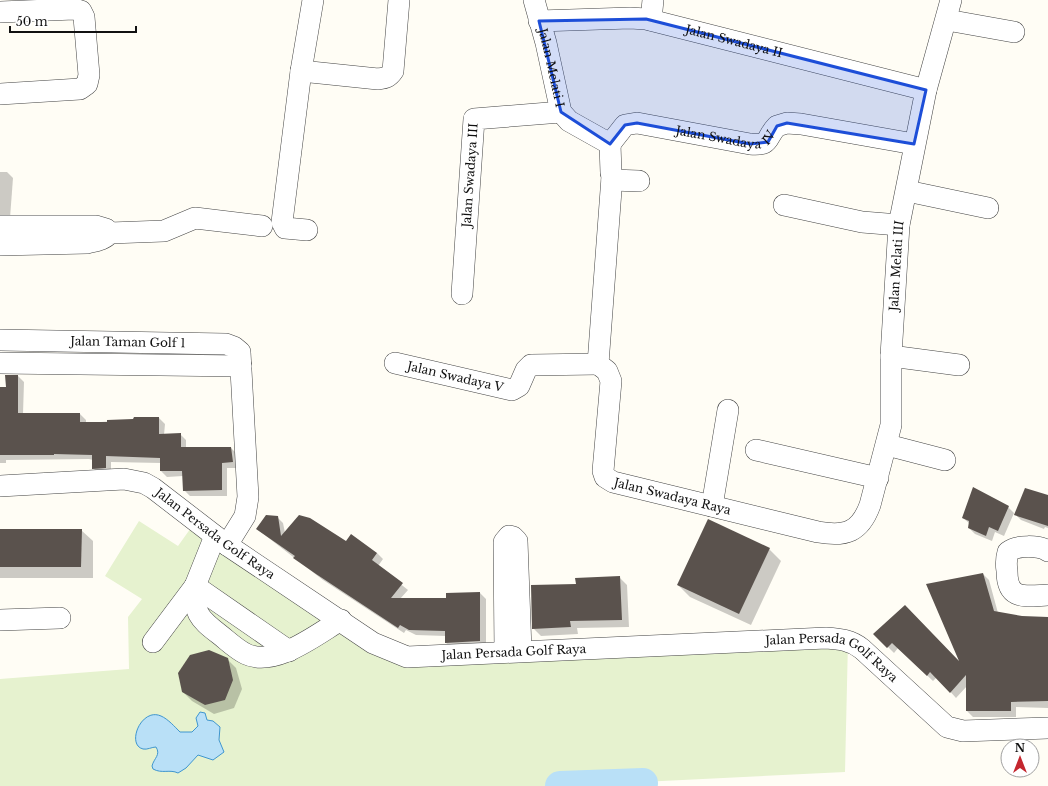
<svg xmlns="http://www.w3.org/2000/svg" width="1048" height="786" font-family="'Libre Baskerville',serif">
<rect width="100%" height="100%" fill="#fffdf5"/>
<path fill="#e6f2cf" d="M198 518 395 661 848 641 845 772 560 786H0V679L129 669 128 617 142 599 105 576 139 521 178 546Z"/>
<path fill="#b9e0f7" stroke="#3f96cf" d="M200 712 205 713 207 720 213 721 220 727 219 740 224 752 213 760 198 755 186 768 178 773C170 769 162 774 153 769L152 766C154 758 161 755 156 747 152 747 147 750 143 749 126 745 141 707 161 716 168 719 175 727 180 732H192L198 726 196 718Z"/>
<g fill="#0003">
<path d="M0 172H7L13 178 10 218H0Z"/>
<path d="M18 376 24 382 23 414H80L86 420V423L159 418 165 424 164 435 180 434 186 440V448H231L237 454 238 468H227V496H190L184 490 183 476 167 477 161 471V463L111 462V474H99L93 468V460L89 459 6 460V463H0V388H7Z"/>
<path d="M1048 496V528L1045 527 1044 529 1021 520 1015 514Z"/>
<path d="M1008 507 1014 513 1004 536 995 532 992 541 975 534 969 528V523L963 518Z"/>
<path d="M277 517 283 523 285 533 346 542 377 553 383 559 378 566 408 590 400 599H447L480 593 486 599V647L452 648 446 643V636L416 635 406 630 404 633 323 580 257 529Z"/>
<path d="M0 530H81L93 541V578H0Z"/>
<path d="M769 549 781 561 751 625 690 597 678 585Z"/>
<path d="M983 574 989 580 998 613 1021 617H1048V708L1016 707V717H973L967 711V686L956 698 937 677 933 681 898 648 894 653 875 634 962 665Z"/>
<path d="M620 578 627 585 629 627 577 628 578 634 541 636 533 628Z"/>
<path d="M227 659 236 668 242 689 234 708 214 714 192 701 183 692Z"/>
</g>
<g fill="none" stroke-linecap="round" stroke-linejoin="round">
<path stroke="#3f96cf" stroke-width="5" d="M643 783 645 786"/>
<path stroke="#b9e0f7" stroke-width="30" d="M560 786 643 783"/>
</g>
<g fill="#5a524d">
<path d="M5 375H18V413H80V422H107V420L133 419 134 417H159V434L181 433V447H231L233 462 222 463V490L183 491 182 471H160V458L106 456V468L92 469V455L54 454V455H0V387H6Z"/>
<path d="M973 487 1009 506 998 531 989 527 986 536 968 528 969 521 962 518Z"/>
<path d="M1025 488 1048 495V526L1014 515Z"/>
<path d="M266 515 278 516 281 536 299 515 310 518 346 541 351 534 377 553 372 560 403 583 391 598H446V593L480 592V641L445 643V631L409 630 400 625 398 628 316 574 293 558 295 556 256 529Z"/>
<path d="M708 519 770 548 739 614 677 585Z"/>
<path d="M0 529H82L81 567H0Z"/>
<path d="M983 573 994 611 1022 616 1048 617V701L1011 702V711H966V675L950 693 930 672 927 676 892 643 887 648 873 634 905 605 959 661 926 584Z"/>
<path d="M620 576 622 620 570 621 571 627 532 629 531 585 576 584 575 578Z"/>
<path d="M209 650 228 658 233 680 225 700 205 705 182 692 178 673 190 655Z"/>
</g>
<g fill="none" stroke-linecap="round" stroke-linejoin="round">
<g stroke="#444" stroke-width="22">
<g id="minor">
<path id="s1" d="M534 0 546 43 561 112 569 121 610 144 611 173"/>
<path d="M0 12 74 9 81 11 84 17 89 75 87 84 80 89 0 94"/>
<path d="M651 20 653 0"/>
<path d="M947 20 1014 32"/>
<path id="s2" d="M539 21 630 18 646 19 926 90"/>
<path d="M301 71 378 79C386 78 389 77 393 71L399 0"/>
<path id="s3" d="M610 144 625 125 637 123 750 144C772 146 765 138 777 126L787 123 801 124 914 144"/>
<path id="s4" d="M612 177 598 364 607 371 611 381 603 471 605 477 613 482 818 532C846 537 860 532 870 505L891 425V356L899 225 926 90 951 0"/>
<path d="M612 180 639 181"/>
<path d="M907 191 988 208"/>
<path d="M784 205 862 222 899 225"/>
<path d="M0 226H96L106 229 110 233"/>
<path d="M307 230 285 228 282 222 301 71 313 0"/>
<path d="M0 245 87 243C95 241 104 240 110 233L164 231 195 218 262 226"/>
<path id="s5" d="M462 294 474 119 561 112"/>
<path id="s6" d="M0 340 226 344 234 347 240 352 248 497 245 516 227 545"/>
<path d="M891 356 959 365"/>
<path d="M0 363 241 366"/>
<path id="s7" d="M395 363 512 390 519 386 526 370 531 365 598 364"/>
<path d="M888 443 895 447 945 460"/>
<path d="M756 450 878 478"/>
<path id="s8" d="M0 486 124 479 144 483 153 488 227 545 373 643 407 657 826 638C840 639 851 640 862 649L947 727 963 731 1048 728"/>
<path d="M712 506 728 410"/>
<path d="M1048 551C1038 545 1017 545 1008 552 1006 559 1006 565 1007 571 1007 601 1025 596 1048 595"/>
<path d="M195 586C194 613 198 618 219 634 228 641 236 649 246 654 275 668 317 634 341 620"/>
<path d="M195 586 289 651"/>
<path d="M0 620 60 618"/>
<path d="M153 642 195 586 215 536"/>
<path d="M505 652 504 542 509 536 513 537 517 541 521 651"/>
</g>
</g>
<use href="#minor" stroke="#fff" stroke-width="21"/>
</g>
<path fill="#1d4ed8" fill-opacity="0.2" stroke="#1d4ed8" stroke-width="3" stroke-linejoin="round" d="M646 19 926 90 914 144 787 123 777 126 768 142 750 144 637 123 625 125 610 144 561 112 539 21Z"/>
<g text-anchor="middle" stroke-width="4" stroke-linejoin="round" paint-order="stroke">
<g font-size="12" fill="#111" stroke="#fff">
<text dy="4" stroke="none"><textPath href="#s2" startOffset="198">Jalan Swadaya II</textPath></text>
<text dy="4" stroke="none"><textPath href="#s1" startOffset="70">Jalan Melati I</textPath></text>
<text dy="4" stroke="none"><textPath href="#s3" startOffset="128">Jalan Swadaya IV</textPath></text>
<text dy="4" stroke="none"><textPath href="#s5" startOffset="119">Jalan Swadaya III</textPath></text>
<text dy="4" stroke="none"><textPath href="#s4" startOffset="835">Jalan Melati III</textPath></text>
<text dy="4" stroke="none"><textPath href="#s6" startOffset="128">Jalan Taman Golf 1</textPath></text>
<text dy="4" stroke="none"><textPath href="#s7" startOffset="62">Jalan Swadaya V</textPath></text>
<text dy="4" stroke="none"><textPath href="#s4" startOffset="377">Jalan Swadaya Raya</textPath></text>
<text dy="4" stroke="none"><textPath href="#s8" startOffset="232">Jalan Persada Golf Raya</textPath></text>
<text dy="4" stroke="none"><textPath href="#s8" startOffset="568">Jalan Persada Golf Raya</textPath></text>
<text dy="4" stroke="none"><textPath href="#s8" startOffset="892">Jalan Persada Golf Raya</textPath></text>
</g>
</g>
<g transform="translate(1020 758)"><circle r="19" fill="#ffffff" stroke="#a0a0a0"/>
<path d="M0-3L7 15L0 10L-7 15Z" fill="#c4262e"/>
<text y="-6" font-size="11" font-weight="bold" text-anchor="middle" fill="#111111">N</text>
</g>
<path d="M10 26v6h126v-6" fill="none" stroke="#111111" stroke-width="2"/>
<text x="16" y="26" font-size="12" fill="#111111" stroke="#ffffff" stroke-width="3" paint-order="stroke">50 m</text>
</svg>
